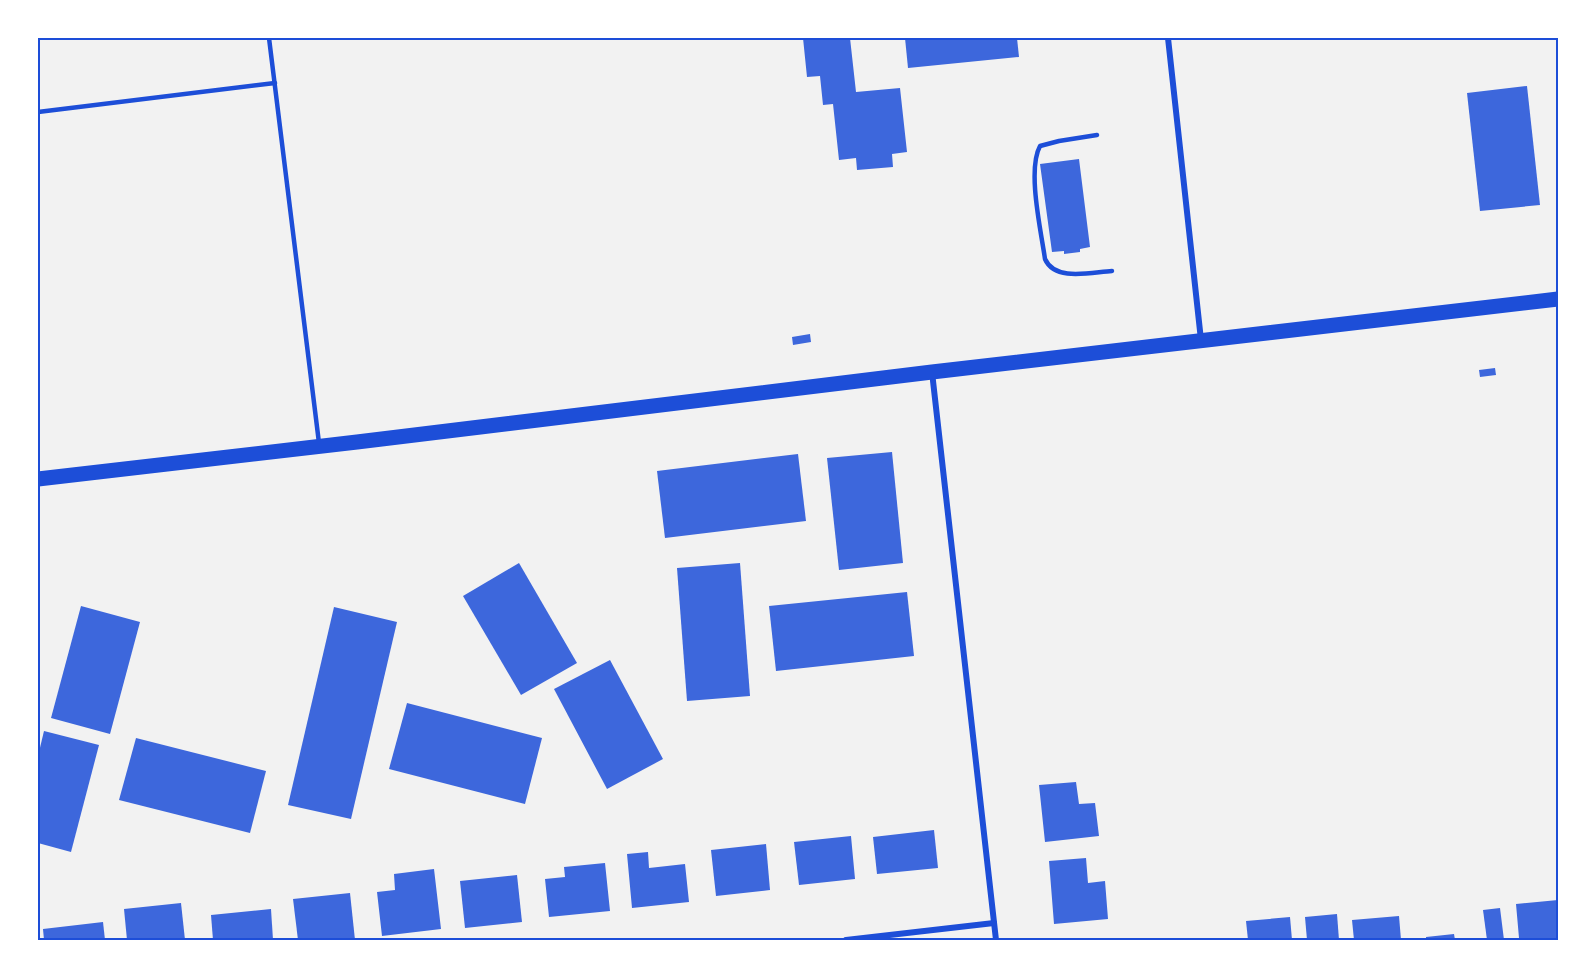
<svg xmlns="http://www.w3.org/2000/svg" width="1596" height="978" font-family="Figtree,sans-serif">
<rect width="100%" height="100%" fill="#f2f2f2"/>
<g fill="#3d67dc">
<path d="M803 38H850L856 92 900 88 907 152 892 154 893 167 857 170 856 158 839 160 833 104 823 105 820 76 807 77Z"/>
<path d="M905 38H1017L1019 57 908 68Z"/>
<path d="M1527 86 1540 205 1480 211 1467 93Z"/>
<path d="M1079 159 1090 247 1080 249V252L1064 254V251L1052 252 1040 164Z"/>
<path d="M810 334 811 342 793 345 792 337Z"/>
<path d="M1495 368 1496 375 1480 377 1479 370Z"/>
<path d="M892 452 903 563 839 570 827 458Z"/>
<path d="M798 454 806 521 665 538 657 471Z"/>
<path d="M519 563 577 663 521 695 463 596Z"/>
<path d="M740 563 750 696 687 701 677 568Z"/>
<path d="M907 592 914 656 776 671 769 606Z"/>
<path d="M81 606 140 622 110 734 51 718Z"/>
<path d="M334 607 397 622 351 819 288 805Z"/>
<path d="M610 660 663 759 607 789 554 689Z"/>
<path d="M407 703 542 738 525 804 389 769Z"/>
<path d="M44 731 99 745 71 852 38 843V756Z"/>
<path d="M136 738 266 771 250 833 119 800Z"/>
<path d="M1076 782 1079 804 1095 803 1099 836 1045 842 1039 785Z"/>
<path d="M934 830 938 868 877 874 873 837Z"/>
<path d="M851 836 855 879 799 885 794 842Z"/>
<path d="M766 844 770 890 716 896 711 850Z"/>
<path d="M648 852 649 868 685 864 689 902 632 908 627 854Z"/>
<path d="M1086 858 1088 883 1105 881 1108 919 1054 924 1049 861Z"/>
<path d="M605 863 610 911 549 917 545 879 565 877 564 867Z"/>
<path d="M434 869 441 929 382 936 377 892 395 890 394 874Z"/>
<path d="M517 875 522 922 465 928 460 881Z"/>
<path d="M350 893 355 940H298L293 899Z"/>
<path d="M1558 900V940H1506V939L1519 938 1516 904Z"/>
<path d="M181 903 185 940H127L124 909Z"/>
<path d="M1500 908 1504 940H1487L1483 910Z"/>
<path d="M271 909 273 940H213L211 915Z"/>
<path d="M1337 914 1339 940H1307L1305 917Z"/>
<path d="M1399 916 1401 940H1354L1352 920Z"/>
<path d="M1290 917 1292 940H1248L1246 921Z"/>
<path d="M103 922 105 940H44L43 929Z"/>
<path d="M1454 934 1455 940H1426V937Z"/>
</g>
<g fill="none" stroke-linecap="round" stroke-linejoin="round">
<g stroke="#1d4ed8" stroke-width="4.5">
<path d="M269 38 319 443"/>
<path d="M38 112 275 83"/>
<path d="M1097 135 1059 141 1040 146C1027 170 1041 231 1045 259 1055 282 1092 272 1112 271"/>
</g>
<g stroke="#1d4ed8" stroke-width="6">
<path d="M1168 38 1201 340"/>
<path d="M932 372 996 940"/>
<path d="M846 940 994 923"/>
</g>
<path stroke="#1d4ed8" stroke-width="15" d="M38 479 357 442 932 372 1558 299"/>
</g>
<rect width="1596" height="978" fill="none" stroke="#ffffff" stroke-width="78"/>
<rect x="39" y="39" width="1518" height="900" fill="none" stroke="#1d4ed8" stroke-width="2"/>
</svg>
